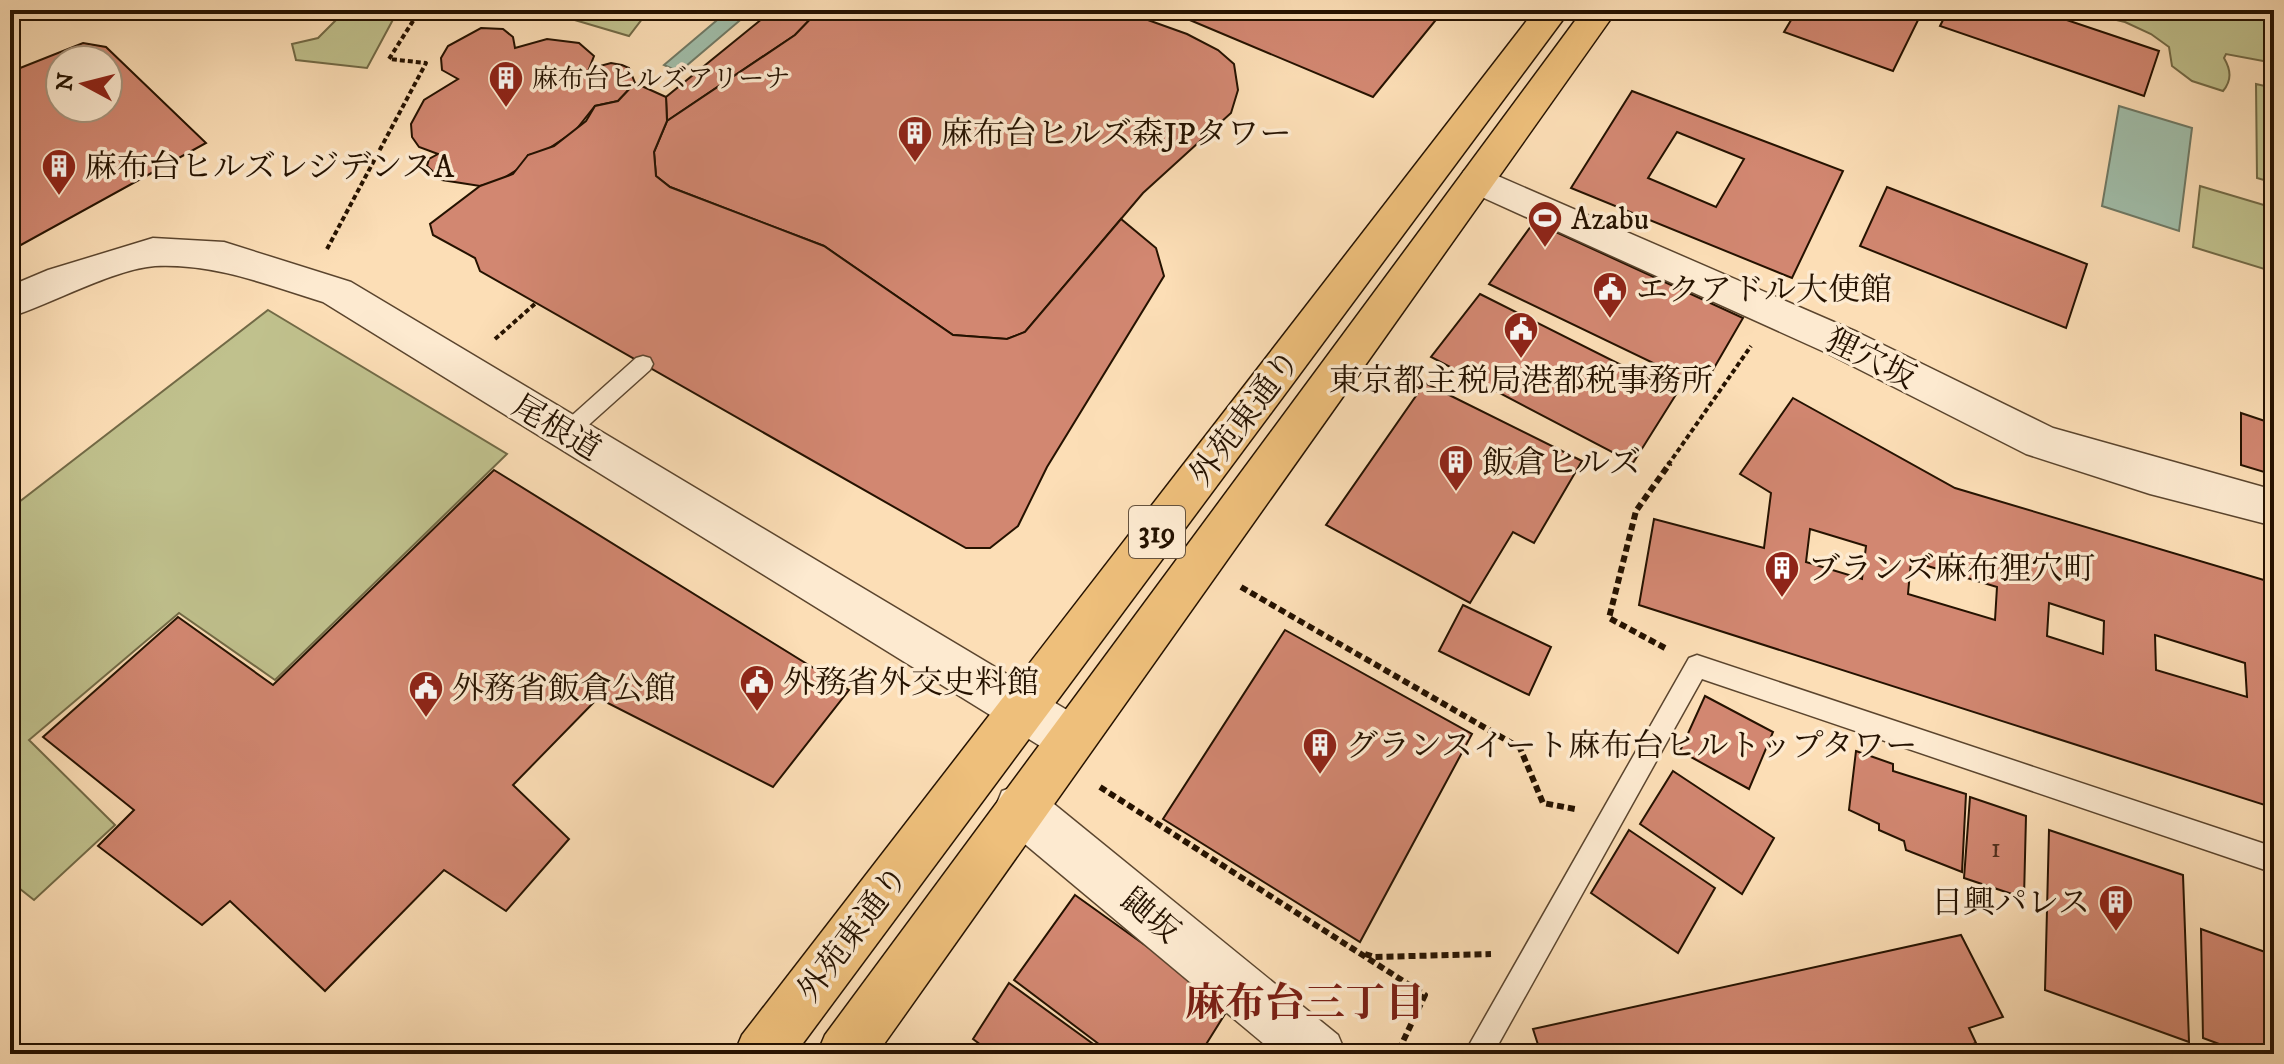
<svg xmlns="http://www.w3.org/2000/svg" width="2284" height="1064" font-family="'IM FELL DW Pica','Noto Serif JP',serif">
<rect width="100%" height="100%" fill="#fcdeb6"/>
<filter id="stains"><feTurbulence type="fractalNoise" baseFrequency=".0025" numOctaves="4"/><feColorMatrix values="0 0 0 0 .2 0 0 0 0 .09 0 0 0 0 .02 0 0 0 .5 -.17"/></filter>
<radialGradient id="worn" r=".72"><stop offset=".6" stop-color="#630" stop-opacity="0"/><stop offset="1" stop-color="#630" stop-opacity=".3"/></radialGradient>
<g fill="#c0c18d" stroke="#726a46" stroke-width="2">
<path d="M346 10H384L396 14 367 68 296 60 292 44 318 38Z"/>
<path d="M524 10H649L629 36 551 13Z"/>
<path d="M2074 10H2274V63L2226 54 2224 58C2231 70 2232 80 2223 91L2192 81 2172 66 2169 47 2151 34 2125 22Z"/>
<path d="M2256 84 2274 88V183L2257 178Z"/>
<path d="M2200 186 2274 208V272L2193 247Z"/>
<path d="M268 310 507 454 275 680 179 613 29 740 115 825 34 900 10 881V509Z"/>
</g>
<g fill="#a0bda9" stroke="#6f7965" stroke-width="2">
<path d="M729 10 751 11 679 72 664 65Z"/>
<path d="M2119 106 2192 128 2179 231 2102 206Z"/>
</g>
<g fill="#d28771" stroke="#251200" stroke-width="2" fill-rule="evenodd">
<path d="M773 10H819L795 35 667 121 666 97Z"/>
<path d="M819 10H1120L1187 34 1218 50 1234 64 1238 90 1231 113 1143 193 1025 332 1007 339 953 335 824 246 670 187 656 176 654 152 667 121 795 35Z"/>
<path d="M1166 10H1444L1373 97Z"/>
<path d="M1797 10H1923L1893 71 1784 32Z"/>
<path d="M1948 10H2037L2159 51 2144 96 1940 26Z"/>
<path d="M481 28 503 29 513 37 515 48 547 39 579 43 594 56 589 69 611 63 622 65 629 68 635 83 618 101 595 106 575 131 545 151 528 155 523 166 499 181 480 186 442 180 427 166 429 159 438 154 419 147 412 137 411 124 424 100 458 79 442 70 441 58 448 46Z"/>
<path d="M83 43 106 47 206 143 10 251V72ZM60 60H108V108H60Z"/>
<path d="M635 83 666 97 667 121 654 152 656 176 670 187 824 246 953 335 1007 339 1025 332 1121 219 1156 248 1164 276 1047 467 1018 526 990 548H966L480 271 475 258 433 235 430 224 480 186 513 174 528 155 554 146 586 121 595 106 618 101Z"/>
<path d="M1632 91 1843 171 1792 278 1571 188ZM1677 132 1744 159 1716 207 1648 178Z"/>
<path d="M1887 187 2087 264 2066 328 1860 246Z"/>
<path d="M1534 222 1743 318 1703 387 1489 284Z"/>
<path d="M1480 294 1677 393 1633 463 1431 357Z"/>
<path d="M1425 383 1582 461 1534 543 1513 532 1470 603 1326 525Z"/>
<path d="M1793 398 1955 488 2274 583V808L1639 605 1654 519 1764 548 1771 493 1740 474ZM1810 529 1866 546 1862 579 1806 562ZM1911 561 1997 587 1995 620 1908 594ZM2049 603 2104 621 2103 654 2047 636ZM2155 635 2245 663 2247 697 2156 670Z"/>
<path d="M2241 413 2274 424V475L2241 465Z"/>
<path d="M494 470 849 690 773 787 598 698 513 785 569 839 506 911 444 870 325 991 230 901 202 925 98 846 134 810 43 737 178 617 273 685Z"/>
<path d="M1463 605 1551 647 1529 695 1439 651Z"/>
<path d="M1285 630 1472 734 1360 942 1163 819Z"/>
<path d="M1705 696 1773 732 1749 789 1680 751Z"/>
<path d="M1856 751 1893 764V771L1966 794 1962 872 1906 850 1904 841 1879 830V824L1849 810Z"/>
<path d="M1673 771 1774 838 1742 894 1640 824Z"/>
<path d="M1970 797 2026 816 2024 898 1964 878Z"/>
<path d="M1629 830 1715 888 1678 953 1591 893Z"/>
<path d="M2049 830 2183 875 2189 1042 2045 990Z"/>
<path d="M1075 895 1230 1006 1200 1054H1112L1014 980Z"/>
<path d="M2201 929 2268 953 2272 1054H2246L2203 1038Z"/>
<path d="M1961 935 2003 1017 1969 1028 1976 1043 1942 1054H1541L1533 1029Z"/>
<path d="M1009 983 1107 1054H993L973 1039Z"/>
</g>
<g fill="none" stroke-linecap="round" stroke-linejoin="round">
<g stroke="#5b452e" stroke-width="3">
<g id="service">
<path d="M643 356 650 358 653 364 650 370 573 439H559L556 433 559 427 636 358Z"/>
<path d="M1697 655 2274 847V873L1702 679 1493 1054H1464L1689 658Z"/>
</g>
</g>
<g stroke="#5b452e" stroke-width="3">
<g id="minor">
<path d="M1477 167 1857 332 2053 428 2274 490V526L2150 494 2026 454 1829 354 1464 189 1459 180 1464 171Z"/>
<path d="M1020 784 1038 791 1338 1035 1346 1054H1276L1002 825 995 808 1002 791Z"/>
</g>
</g>
<g stroke="#5b452e" stroke-width="3">
<path id="tertiary" d="M153 238 224 242 351 282 1087 722 1094 738 1087 754 1070 761 1053 754 323 302C268 285 214 263 155 266 114 269 51 304 10 317V286L48 270Z"/>
</g>
<g stroke="#251200" stroke-width="3">
<g id="primary">
<path d="M1535 10H1570L795 1054H734L742 1035Z"/>
<path d="M1583 10H1617L877 1054H817L825 1035Z"/>
</g>
</g>
<g stroke="#251200" stroke-width="4" stroke-dasharray="5 3" stroke-linecap="butt">
<path d="M327 249 426 63 389 59 420 10"/>
<path d="M495 339 536 303"/>
<path d="M1668 465 1751 346"/>
</g>
<g stroke="#251200" stroke-width="6" stroke-dasharray="7 4" stroke-linecap="butt">
<path d="M1241 587 1520 748 1543 803 1575 809"/>
<path d="M1665 648 1609 618 1636 511 1670 463"/>
<path d="M1100 787 1425 995 1397 1054"/>
<path d="M1365 954 1374 957 1491 954"/>
</g>
<use href="#service" fill="#fdead0" fill-rule="evenodd"/>
<use href="#minor" fill="#fdead0" fill-rule="evenodd"/>
<use href="#tertiary" fill="#fdead0" fill-rule="evenodd"/>
<use href="#primary" fill="#eebf7b" fill-rule="evenodd"/>
</g>
<defs>
<g id="building-pin" transform="scale(1.8)"><path d="M0 17L-7.5 6A9.5 9.5 0 1 1 7.5 6Z" fill="#8f2418" stroke="#fdead0"/><path d="M-4-6H4V6H1V3H-1V6H-4ZM-2.5-4.3h1.7v1.8h-1.7ZM.8-4.3h1.7v1.8H.8ZM-2.5-1h1.7V.8h-1.7ZM.8-1h1.7V.8H.8Z" fill="#fff"/></g>
<g id="stadium-pin" transform="scale(1.8)"><path d="M0 17L-7.5 6A9.5 9.5 0 1 1 7.5 6Z" fill="#8f2418" stroke="#fdead0"/><path d="M0-5a6.5 5 0 1 0 0 10a6.5 5 0 1 0 0-10ZM-3.5-1.8h7v3.6h-7Z" fill="#fff"/></g>
<g id="civic-pin" transform="scale(1.8)"><path d="M0 17L-7.5 6A9.5 9.5 0 1 1 7.5 6Z" fill="#8f2418" stroke="#fdead0"/><path d="M-.6-6.5H3V-4.5H.6V-3L4-1V1h2V6H-6V1h2V-1L-.6-3ZM-1.2 2.5V6h2.4V2.5Z" fill="#fff"/></g>
</defs>
<g fill-rule="evenodd">
<use href="#building-pin" x="506" y="78"/>
<use href="#building-pin" x="915" y="133"/>
<use href="#building-pin" x="59" y="166"/>
<use href="#stadium-pin" x="1545" y="218"/>
<use href="#civic-pin" x="1610" y="289"/>
<use href="#civic-pin" x="1521" y="329"/>
<use href="#building-pin" x="1456" y="462"/>
<use href="#building-pin" x="1782" y="568"/>
<use href="#civic-pin" x="757" y="682"/>
<use href="#civic-pin" x="426" y="688"/>
<use href="#building-pin" x="1320" y="745"/>
<use href="#building-pin" x="2116" y="902"/>
</g>
<g text-anchor="middle" stroke-width="7" stroke-linejoin="round" paint-order="stroke">
<g font-size="26" fill="#251200" stroke="#fdead0" text-anchor="start">
<text x="532" y="87">麻布台ヒルズアリーナ</text>
</g>
<g font-size="28" fill="#502f1c">
<text x="1996" y="857">1</text>
</g>
<rect fill="#fdead0" stroke="#66533e" stroke-width="2" x="1129" y="506" width="56" height="52" rx="6"/>
<g font-size="30" font-weight="bold" fill="#251200">
<text x="1157" y="542">319</text>
</g>
<g font-size="32" fill="#251200" stroke="#fdead0" text-anchor="start">
<text x="941" y="144">麻布台ヒルズ森JPタワー</text>
<text x="85" y="177">麻布台ヒルズレジデンスA</text>
<text x="1571" y="229">Azabu</text>
<text x="1636" y="300">エクアドル大使館</text>
<text x="1521" y="391" text-anchor="middle">東京都主税局港都税事務所</text>
<text x="1482" y="473">飯倉ヒルズ</text>
<text x="1808" y="579">ブランズ麻布狸穴町</text>
<text x="783" y="693">外務省外交史料館</text>
<text x="452" y="699">外務省飯倉公館</text>
<text x="1346" y="756">グランスイート麻布台ヒルトップタワー</text>
<text x="2090" y="913" text-anchor="end">日興パレス</text>
</g>
<g font-size="32" fill="#251200" stroke="#fdead0">
<text transform="translate(1871 358) rotate(26)" y="11">狸穴坂</text>
<text transform="translate(1244 417) rotate(-53)" y="11">外苑東通り</text>
<text transform="translate(557 427) rotate(31)" y="11">尾根道</text>
<text transform="translate(1151 915) rotate(40)" y="11">鼬坂</text>
<text transform="translate(852 933) rotate(-53)" y="11">外苑東通り</text>
</g>
<g font-size="40" font-weight="bold" fill="#7a1f14" stroke="#fdead0">
<text x="1305" y="1016">麻布台三丁目</text>
</g>
</g>
<rect width="2284" height="1064" fill="none" stroke="#fcdeb6" stroke-width="40"/>
<rect x="12" y="12" width="2260" height="1040" fill="none" stroke="#251200" stroke-width="4"/>
<rect x="20" y="20" width="2244" height="1024" fill="none" stroke="#251200" stroke-width="2"/>
<g transform="translate(84 84) rotate(277)"><circle r="38" fill="#fdead0" stroke="#a7947d" stroke-width="2"/>
<path d="M0-6L14 30L0 20L-14 30Z" fill="#8f2418"/>
<text y="-12" font-size="22" font-weight="bold" text-anchor="middle" fill="#251200">N</text>
</g>
<rect width="100%" height="100%" filter="url(#stains)"/>
<rect width="100%" height="100%" fill="url(#worn)"/>
</svg>
